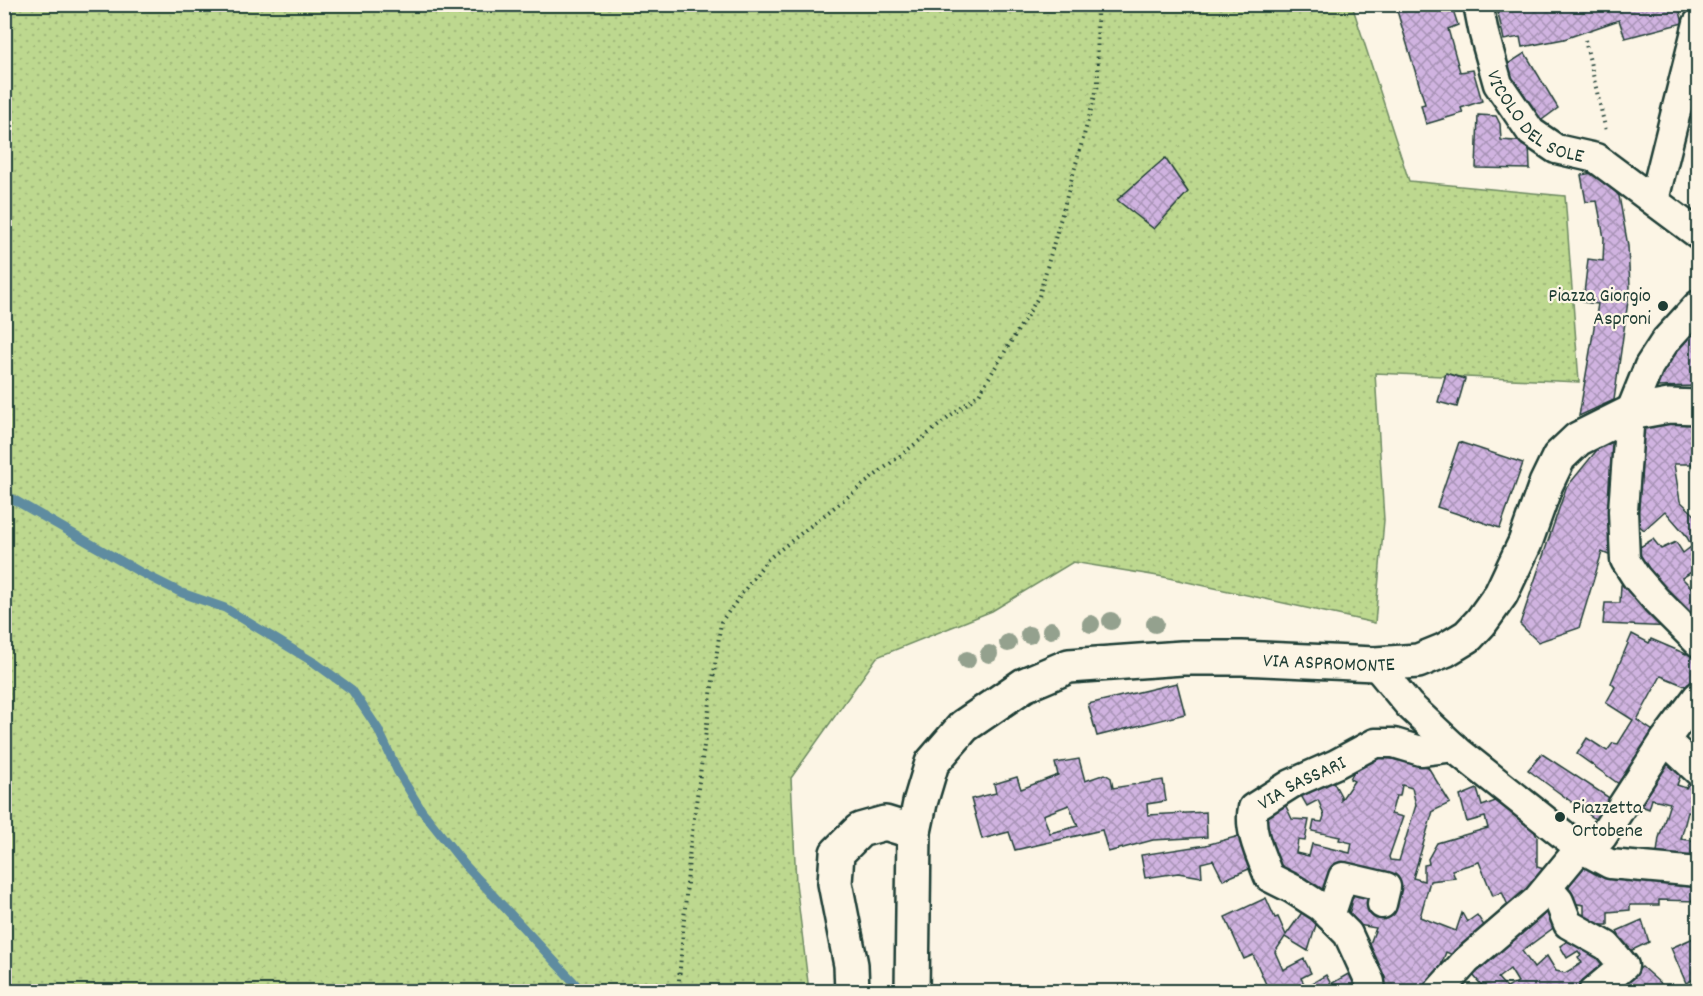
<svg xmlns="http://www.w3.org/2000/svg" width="1703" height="996" font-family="Dekko,sans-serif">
<defs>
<pattern id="grass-dots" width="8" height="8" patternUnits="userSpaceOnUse" patternTransform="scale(1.5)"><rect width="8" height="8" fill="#bdd88f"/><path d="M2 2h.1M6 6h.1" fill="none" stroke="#a2ba7c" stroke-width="1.8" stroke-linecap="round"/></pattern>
<pattern id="building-cross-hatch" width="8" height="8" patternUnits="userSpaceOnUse" patternTransform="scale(1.5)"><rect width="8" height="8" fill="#d0b3e0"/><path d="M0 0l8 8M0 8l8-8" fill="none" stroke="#a893b6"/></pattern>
</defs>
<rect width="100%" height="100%" fill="#fcf5e5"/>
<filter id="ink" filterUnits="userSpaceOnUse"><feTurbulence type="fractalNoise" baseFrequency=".0167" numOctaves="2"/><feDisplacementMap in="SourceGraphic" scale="12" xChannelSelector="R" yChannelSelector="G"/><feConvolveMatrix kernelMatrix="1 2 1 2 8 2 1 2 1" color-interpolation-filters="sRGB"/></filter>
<g filter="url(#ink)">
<path fill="url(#grass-dots)" stroke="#6e8a62" stroke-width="1.5" d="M5 5H1352L1409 181 1565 196 1579 382 1375 373 1384 520 1375 623 1164 577 1073 562 992 611 877 657 791 778 796 883 809 991 5 992Z"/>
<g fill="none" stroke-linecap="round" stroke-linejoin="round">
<path stroke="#5f8ca0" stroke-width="9" d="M4 494 140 572 182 593 225 608 315 663 352 690 378 729 398 772 422 811 464 864 583 992"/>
</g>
<g fill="url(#building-cross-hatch)" stroke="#1f3d34" stroke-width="1.5" fill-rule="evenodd">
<path d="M1395 4H1451L1458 25 1448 29 1460 72 1473 70 1482 101 1461 108 1463 113 1426 124 1421 105 1425 104Z"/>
<path d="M1496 4H1678L1683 23 1625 38 1619 20 1564 39 1522 47 1520 37 1504 40Z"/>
<path d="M1525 53 1558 108 1535 125 1500 69Z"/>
<path d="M1698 85V112L1690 104Z"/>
<path d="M1478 115 1496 116 1500 124 1501 140 1529 142 1530 169 1476 168Z"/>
<path d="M1165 158 1188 192 1154 229 1117 200Z"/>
<path d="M1598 172 1619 196 1628 246 1630 287 1614 400 1579 416 1598 304 1583 302 1588 259 1603 261 1604 238 1597 201 1586 202 1581 175Z"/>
<path d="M1698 325V386L1656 387 1658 375 1680 343Z"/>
<path d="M1446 373 1465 379 1457 407 1438 402Z"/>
<path d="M1698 421V478L1692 464H1674L1680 501 1698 518V568L1682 578 1691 587 1698 583V611L1690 620 1632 552 1653 539 1661 549 1676 542 1683 553 1692 546 1685 534 1665 511 1644 530 1631 518 1637 429 1666 423Z"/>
<path d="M1616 437 1620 442 1609 541 1613 557 1602 552 1579 628 1538 642 1520 624 1566 488 1601 445Z"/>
<path d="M1459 442 1523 463 1500 528 1437 507Z"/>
<path d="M1624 582 1674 627 1603 624 1605 603H1620L1621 585Z"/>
<path d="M1632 634 1649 643 1651 639 1686 654 1690 647 1698 658V678L1690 688 1661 676 1637 720 1659 735 1623 787 1577 754 1587 738 1607 751 1613 743 1618 744 1633 720 1606 703 1615 687 1611 683Z"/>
<path d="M1177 683 1185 714 1097 736 1088 704Z"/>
<path d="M1372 753 1383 757 1428 767 1450 803 1433 811 1413 878 1424 881V865L1429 864 1428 859 1437 843 1488 828 1485 817 1467 822 1460 796 1477 789 1482 806 1501 799 1514 810 1517 806 1525 812 1537 837V867L1544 869 1534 888 1510 910 1502 892 1493 896 1479 862 1452 870 1455 878 1430 881 1420 917 1456 931 1462 913 1467 922 1477 915 1487 930 1455 956 1446 952 1436 979 1425 992H1377L1376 981 1366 954 1376 928 1352 924 1347 921 1352 904 1343 901 1348 885 1383 890 1378 906 1385 908 1391 884 1378 883 1380 880 1340 872 1331 901 1318 896 1278 871V869L1267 865 1263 859 1260 832V807L1278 798H1282L1292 819 1309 820 1305 841 1298 840 1296 853 1309 856 1312 844 1350 853 1352 843 1339 840 1340 837 1312 831 1314 821 1322 822 1324 816 1321 807 1318 800 1307 806 1299 792 1330 776 1341 796V800L1354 781 1350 779 1353 773 1351 766ZM1402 785 1412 788 1416 805 1399 861 1390 860 1389 857 1403 817 1391 814 1396 796H1400Z"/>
<path d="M1542 754 1614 801 1599 822 1528 770Z"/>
<path d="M1079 759 1085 781 1105 774 1111 778 1113 788 1163 780 1166 801 1147 804 1148 815 1206 812 1207 837 1153 840 1108 852 1102 830 1015 850 1009 832 982 839 971 799 996 793 994 784 1017 777 1021 789 1058 775 1055 763ZM1069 805 1078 826 1050 833 1043 815Z"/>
<path d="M1658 762 1683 769 1677 785 1686 788 1693 776 1698 780V809L1696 813 1688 812 1681 839 1698 841V863L1656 860 1659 838 1670 803 1652 799 1649 809 1636 804Z"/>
<path d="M1243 835 1256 866 1223 880 1213 860 1201 863 1202 877 1178 873 1145 878 1141 855 1206 845Z"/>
<path d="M1574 866 1698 879V901L1659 900V905H1630V910L1608 912V925H1601V934L1584 927V905L1565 902Z"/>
<path d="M1266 898 1275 918 1278 917 1286 935 1308 904 1319 915 1308 951 1285 937 1275 952 1283 970 1304 959 1311 973 1301 978 1306 987 1326 975 1331 984 1357 969 1363 992H1281V987L1269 991 1253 955 1244 959 1225 917Z"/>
<path d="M1551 904 1560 923 1522 951 1534 968 1547 956 1556 971 1565 973 1582 963 1578 957 1581 955 1578 951 1567 958 1560 946 1576 935 1593 947 1609 971 1581 992H1487L1469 970ZM1510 969 1518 982 1507 988 1498 978Z"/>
<path d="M1642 920 1649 942 1626 953 1617 931Z"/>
<path d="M1698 936V977L1686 983 1671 948Z"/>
<path d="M1642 967 1670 992H1606Z"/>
</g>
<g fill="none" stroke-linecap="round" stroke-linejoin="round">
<g stroke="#1f3d34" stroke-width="33">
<g id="minor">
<path id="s1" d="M1478 4 1484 34 1498 84 1531 132 1556 149 1596 158 1698 234"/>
<path d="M1654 200 1698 23"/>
<path d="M1698 305 1666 340 1649 366 1630 413 1623 511 1625 560 1636 577 1656 600 1698 642"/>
<path d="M1375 664 1409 705 1459 752 1580 848 1610 864 1698 872"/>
<path d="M1665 740 1698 771"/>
<path d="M1548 888 1559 901 1568 924 1607 946 1624 966 1593 992"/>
<path d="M1330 916 1343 877 1386 887 1382 904"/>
<path id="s2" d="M1371 992 1370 982 1348 934 1321 907 1293 889 1269 877C1261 856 1248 830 1253 808L1291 784 1336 764 1375 743H1394L1421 751 1454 747"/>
<path d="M1438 992 1466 961 1537 900 1580 848 1602 837 1665 740 1698 696"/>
</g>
</g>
<g stroke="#1f3d34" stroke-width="38">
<g id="tertiary">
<path id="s3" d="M914 832 920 803 932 763 964 726 1024 685 1069 666 1182 658H1242L1375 664 1418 661 1445 650 1468 636 1481 622 1501 594 1525 543 1546 484 1559 457 1578 439 1630 413 1669 406 1698 407"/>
</g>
</g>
<g stroke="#1f3d34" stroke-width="38">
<path id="secondary" d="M852 992 851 965 835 883 837 853 860 830 885 823 914 832 912 992"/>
</g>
<g stroke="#1f3d34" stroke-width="4" stroke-dasharray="1.5 4.5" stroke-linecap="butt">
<path d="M1585 40 1606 131"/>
<path d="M678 992 690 847 721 622 767 560 979 394 1039 296 1098 85 1097 4"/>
</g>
<use href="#minor" stroke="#fcf5e5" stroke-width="28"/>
<use href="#tertiary" stroke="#fcf5e5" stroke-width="33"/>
<use href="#secondary" stroke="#fcf5e5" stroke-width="33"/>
</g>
<g fill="#94a18e">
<circle cx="1111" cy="621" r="9"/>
<circle cx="1091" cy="624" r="9"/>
<circle cx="1155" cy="624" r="9"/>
<circle cx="1051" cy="630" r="9"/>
<circle cx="1029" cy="635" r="9"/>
<circle cx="1008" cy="643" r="9"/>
<circle cx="989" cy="654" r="9"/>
<circle cx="967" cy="660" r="9"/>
</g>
</g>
<g fill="#1f3d34" stroke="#fcf5e5" stroke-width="2">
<circle cx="1663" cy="306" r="6"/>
<circle cx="1560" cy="817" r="6"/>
</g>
<g text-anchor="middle" stroke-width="4.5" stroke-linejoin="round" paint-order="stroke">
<g font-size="20" fill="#1f3d34" stroke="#fcf5e5">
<text dy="7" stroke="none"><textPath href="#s1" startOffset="134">VICOLO DEL SOLE</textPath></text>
<text dy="7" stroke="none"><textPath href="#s3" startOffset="502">VIA ASPROMONTE</textPath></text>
<text dy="7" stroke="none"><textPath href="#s2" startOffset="288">VIA SASSARI</textPath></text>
</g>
<g font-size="20" fill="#1f3d34" stroke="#fcf5e5" text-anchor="end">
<text x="1651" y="301">Piazza Giorgio<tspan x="1651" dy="23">Asproni</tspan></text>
<text x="1572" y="813" text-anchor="start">Piazzetta<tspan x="1572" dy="23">Ortobene</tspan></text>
</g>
</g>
<rect width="1703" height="996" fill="none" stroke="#fcf5e5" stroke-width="24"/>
<rect x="12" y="12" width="1679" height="972" fill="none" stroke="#1f3d34" stroke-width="2" filter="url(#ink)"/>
</svg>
